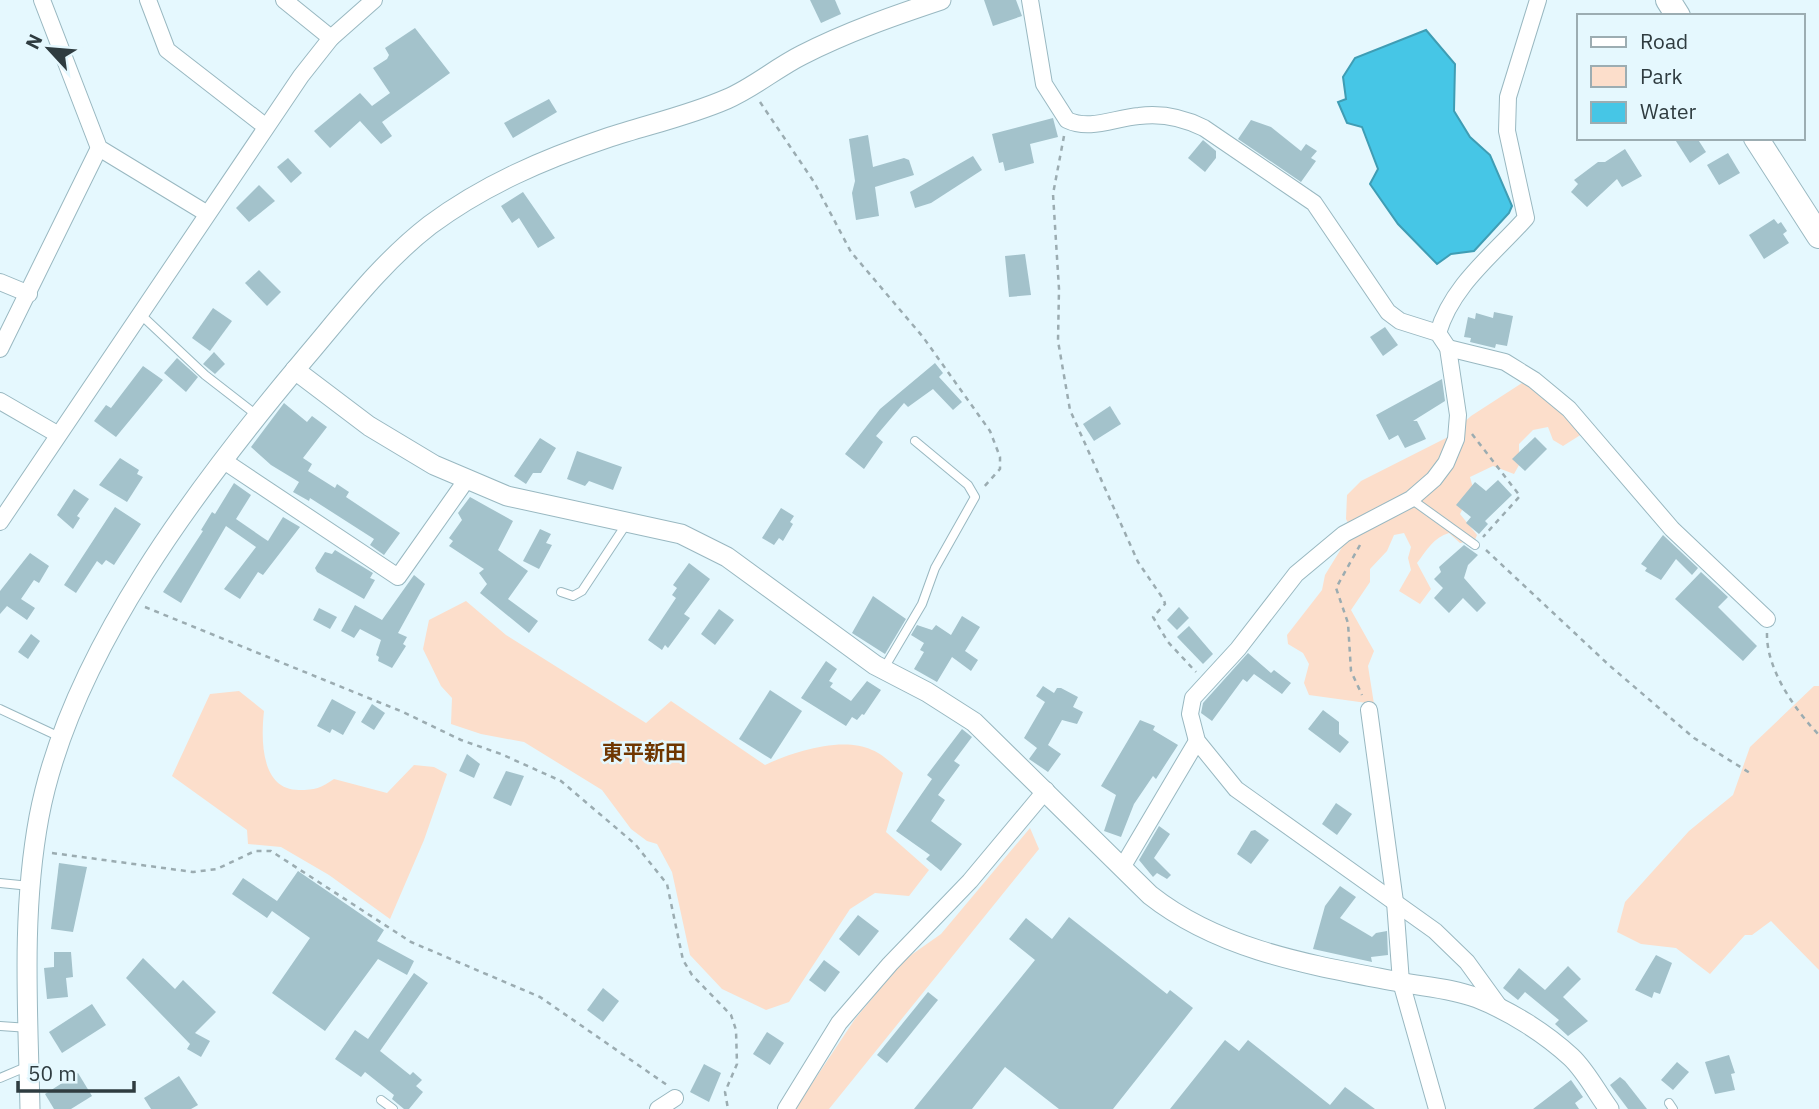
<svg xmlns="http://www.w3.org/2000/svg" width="1819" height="1109" font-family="'IBM Plex Sans','Noto Sans JP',sans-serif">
<rect width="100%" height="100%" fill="#e5f8fe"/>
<g fill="#fcdecb">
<path d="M1522 383C1549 386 1566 415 1582 434L1563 446 1553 440 1548 427 1533 430 1519 444V465L1514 474 1493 466 1470 477 1473 488 1460 514 1477 535 1475 540 1460 543 1449 533C1434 537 1426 551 1417 563L1431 589 1420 604 1399 591 1411 570 1408 558 1411 547 1404 533 1394 535 1387 551 1370 569V582L1351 610 1374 651 1368 666 1374 704 1309 695 1304 683 1309 664 1303 653 1288 644 1287 635 1322 590 1325 575 1352 531 1346 519 1347 495 1361 481 1448 437 1471 416Z"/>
<path d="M466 601 506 635 646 723 671 701 765 765C793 752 842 736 872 750 883 754 894 766 903 773L886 832 929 870 909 896 875 893 850 909 789 1002 766 1010 722 989 690 955 672 872 657 844 647 841 631 829 602 790 524 742 481 734 451 724 452 698 441 686 423 649 429 620Z"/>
<path d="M1814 686H1819V970L1771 921 1752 935H1745L1710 974 1676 948 1641 944 1617 932 1625 902 1689 831 1733 795 1750 747Z"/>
<path d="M239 691 264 711C261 738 260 790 299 790 315 790 321 788 334 779L387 793 414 765 434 767 447 774 424 840 390 919 329 875 281 847 248 844 247 830 172 776 210 694Z"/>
<path d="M1030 828 1039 849 829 1109H795L855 1019 904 960 941 934Z"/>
</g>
<path fill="#46c6e6" stroke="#3f9db4" stroke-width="2" d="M1426 30 1455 64 1454 111 1470 137 1490 155 1512 206 1509 213 1474 251 1451 254 1437 264 1398 224 1370 184 1378 169 1362 127 1347 123 1338 102 1346 99 1343 77 1355 58Z"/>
<g fill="#a3c2cb">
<path d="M810 0H835L841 14 821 23Z"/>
<path d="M984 0H1016L1022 16 993 26Z"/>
<path d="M415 28 450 73 382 122 392 136 381 144 360 121 330 148 314 131 360 93 372 106 390 93 373 68 387 59 389 55 385 48Z"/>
<path d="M549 99 557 112 513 138 504 123Z"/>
<path d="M1053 118 1058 137 1030 144 1034 163 1005 171 1003 162 999 163 992 134Z"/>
<path d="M1251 120 1271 127 1301 151 1306 144 1317 151 1311 158 1316 161 1301 182 1238 139Z"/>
<path d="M868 135 873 167 904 158 909 160 914 175 875 187 879 216 856 220 852 193 855 181 849 139Z"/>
<path d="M1674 138H1697L1706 152 1690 163Z"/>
<path d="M1203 140 1216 151V158L1205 172 1188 158Z"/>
<path d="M1625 149 1642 176 1622 187 1617 179 1587 207 1571 192 1578 184 1574 180 1598 162H1605Z"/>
<path d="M1728 153 1740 173 1719 185 1707 165Z"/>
<path d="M973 156 982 170 931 203 915 208 910 192Z"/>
<path d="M288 158 302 173 291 183 277 167Z"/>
<path d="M259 185 275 201 249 222 236 208Z"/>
<path d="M523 192 555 238 538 248 519 218 512 223 501 206Z"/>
<path d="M1774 219 1778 224 1781 222 1787 231 1783 234 1789 243 1764 259 1749 235Z"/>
<path d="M1025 254 1031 295 1009 297 1005 256Z"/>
<path d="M259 270 281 292 267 306 245 283Z"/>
<path d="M213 308 232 321 210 351 192 338Z"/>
<path d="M1494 312 1513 316 1507 346 1496 344 1495 348 1470 342 1471 338 1464 337 1468 317 1475 319 1476 313 1493 318Z"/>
<path d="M1385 327 1398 345 1383 356 1370 337Z"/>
<path d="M214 352 225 364 215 374 203 364Z"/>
<path d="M177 358 198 377 186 392 164 373Z"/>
<path d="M935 363 943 373 939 377 962 402 953 410 933 389 908 407 904 403 876 436 883 442 864 469 845 454 880 409Z"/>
<path d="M143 366 163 380 116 437 94 421 106 405 111 408Z"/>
<path d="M1442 379 1445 401 1413 421H1417L1426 439 1405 448 1398 435 1389 440 1376 415Z"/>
<path d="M284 403 307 422 312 416 327 427 303 458 312 464 308 471 335 488 337 484 349 492 346 497 400 533 384 555 370 545 374 539 310 498 309 501 293 492 299 482 271 465 251 447Z"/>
<path d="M1110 406 1121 424 1094 441 1083 424Z"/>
<path d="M1535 437 1547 449 1525 471 1512 459Z"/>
<path d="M540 438 556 448 541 473H533L526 484 514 476Z"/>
<path d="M577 451 622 467 613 490 589 481 585 486 567 479Z"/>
<path d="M120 458 139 470 137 474 143 477 127 502 99 485Z"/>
<path d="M1498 480 1512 495 1485 521 1488 524 1479 534 1466 523 1471 517 1456 505 1475 482 1486 491Z"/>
<path d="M234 483 251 495 236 519 262 537 268 541 283 517 300 527 263 575 258 572 240 599 224 589 256 547 226 526 181 603 163 592 203 531 201 530 212 512 215 514Z"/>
<path d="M74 489 89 499 77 516 80 518 73 529 57 515Z"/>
<path d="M470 497 513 521 498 550 528 571 508 599 538 621 529 633 480 593 487 584 479 573 484 569 449 546 453 541 449 538 462 520 458 513Z"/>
<path d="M115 507 141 524 114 565 106 560 102 565 97 561 76 593 64 585Z"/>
<path d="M781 508 794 516 790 522 793 524 783 541 779 538 774 545 762 538Z"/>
<path d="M540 529 551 534 546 543 552 545 539 569 523 561Z"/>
<path d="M1663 535 1698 568 1692 575 1676 559 1661 580 1645 571 1647 568 1641 564Z"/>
<path d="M1464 545 1478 555 1468 565 1464 578 1486 603 1477 612 1463 598 1449 613 1434 598 1443 588 1434 579 1441 572 1439 567Z"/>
<path d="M335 550 373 573 370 578 375 580 364 599 317 572 315 568 325 552 332 554Z"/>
<path d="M30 553 49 566 39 583 34 580 21 599 35 608 27 620 7 606 0 614V591Z"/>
<path d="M689 563 710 579 684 614 690 618 668 648 665 645 662 650 648 640 676 598 672 595 677 588 673 585Z"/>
<path d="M1701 572 1728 597 1718 607 1757 646 1743 661 1675 599Z"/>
<path d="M414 575 425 584 398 633 407 637 403 644 406 646 392 668 378 661 379 657 376 655 381 640 360 629 354 638 341 631 355 605 382 620Z"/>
<path d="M873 596 906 619 885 654 852 633Z"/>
<path d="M1179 607 1189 618 1177 630 1167 620Z"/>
<path d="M319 608 337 617 330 629 313 620Z"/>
<path d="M719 609 734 620 715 645 701 634Z"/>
<path d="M962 616 980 627 965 651 978 660 971 671 952 657 937 682 914 669 924 652 920 650 924 643 911 635 917 625 932 630 936 625 951 635Z"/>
<path d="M1189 626 1213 654 1203 664 1177 637Z"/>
<path d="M31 634 40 641 28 659 18 652Z"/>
<path d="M1248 653 1271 673 1274 670 1291 683 1282 694 1254 674 1247 682 1243 679 1212 721 1201 713 1203 703Z"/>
<path d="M826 661 837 669 829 681 833 683 830 687 851 701 867 681 881 690 864 715 862 714 857 720 852 717 846 726 801 698Z"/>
<path d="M1043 686 1054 693 1057 688H1061L1078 697 1073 707 1083 712 1077 724 1062 720 1048 745 1061 754 1048 772 1029 759 1037 748 1024 738 1045 702 1036 696Z"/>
<path d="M770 690 802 711 771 759 739 739Z"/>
<path d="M332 699 356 712 343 735 332 729 330 733 317 726Z"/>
<path d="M372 704 385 713 374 730 361 722Z"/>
<path d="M1323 710 1339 722V734L1349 742 1340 753 1308 729Z"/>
<path d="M1140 720 1155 726 1153 730 1178 745 1156 779 1153 776 1134 804 1121 837 1104 831 1116 795 1101 786Z"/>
<path d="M962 729 972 737 954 761 960 765 938 795 945 800 931 821 962 844 941 871 926 859 930 855 896 831 932 779 927 775Z"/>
<path d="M467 754 480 764 474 778 459 771Z"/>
<path d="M506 771 524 776 511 806 493 798Z"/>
<path d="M1336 803 1352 814 1337 835 1322 824Z"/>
<path d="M1159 826 1170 834 1154 858 1171 875 1167 879 1157 873 1153 877 1139 860Z"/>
<path d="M1255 830 1269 840 1251 864 1237 854 1251 831Z"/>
<path d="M59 863 87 867 73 932 51 929Z"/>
<path d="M298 871 384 930 377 941 414 961 407 975 378 959 325 1031 272 993 310 938 272 911 267 918 232 894 243 878 277 901Z"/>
<path d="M1340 886 1356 897 1340 918 1372 937 1376 933 1387 931 1388 955 1371 957 1372 962 1313 949 1325 906Z"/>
<path d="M858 915 879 931 859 956 839 939Z"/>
<path d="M1069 917 1167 994 1170 990 1193 1008 1113 1109H1059L1005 1067 972 1109H914L1035 960 1009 939 1026 918 1052 939Z"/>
<path d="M54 952H71L73 977 66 978 68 997 47 999 44 968 54 967Z"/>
<path d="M1656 955 1672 963 1660 994 1654 992 1652 998 1635 990Z"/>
<path d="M143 958 175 989 183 980 216 1012 195 1033 210 1041 201 1057 187 1049 190 1044 126 978Z"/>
<path d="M824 960 840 972 825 992 809 980Z"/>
<path d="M1568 966 1581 979 1563 997 1588 1021 1568 1036 1555 1024 1559 1020 1525 992 1518 1000 1503 988 1519 968 1545 990Z"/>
<path d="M414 973 428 983 380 1051 410 1075 413 1072 422 1080 416 1086 423 1092 409 1109H404L392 1099 394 1095 365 1072 361 1077 335 1059 355 1030 368 1039Z"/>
<path d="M603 988 619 1001 603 1022 587 1010Z"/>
<path d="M928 992 938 1000 887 1063 877 1055Z"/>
<path d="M92 1004 106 1025 62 1053 49 1032Z"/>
<path d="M767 1032 784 1043 770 1065 753 1054Z"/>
<path d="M1225 1040 1239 1051 1248 1040 1330 1105 1345 1087 1375 1109H1170Z"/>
<path d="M1729 1055 1735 1073 1731 1074 1735 1090 1715 1094 1705 1062Z"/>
<path d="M1677 1062 1689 1072 1673 1090 1661 1080Z"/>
<path d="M704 1064 721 1073 709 1102 690 1092Z"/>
<path d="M78 1073 92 1096 71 1109H54L45 1094Z"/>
<path d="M179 1076 198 1105 191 1109H151L144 1098Z"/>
<path d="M1620 1077 1625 1081 1647 1109H1628L1610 1085Z"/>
<path d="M1571 1080 1583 1097 1575 1103 1579 1109H1533Z"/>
</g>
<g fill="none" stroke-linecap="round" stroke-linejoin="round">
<g stroke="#99b8c1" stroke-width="10">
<g id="service">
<path d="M139 313 205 375 258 416"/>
<path d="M1411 499 1475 545"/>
<path d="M561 592 573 596 582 591 627 523"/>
<path d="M883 670 922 604 935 568 975 497 968 485 915 441"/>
<path d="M0 709 62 738"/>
<path d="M0 883 30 886"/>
<path d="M0 1026 29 1028"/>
<path d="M0 1078 26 1067"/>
<path d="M381 1100 393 1109"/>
<path d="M1669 1103 1673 1109"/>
</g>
</g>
<g stroke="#99b8c1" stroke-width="18">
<g id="minor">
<path d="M42 0 99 148 206 213"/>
<path d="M148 0 167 50 265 126"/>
<path d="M284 0 331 38"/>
<path d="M1030 0 1044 84 1067 120C1090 131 1114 118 1139 116 1162 113 1184 118 1204 128L1314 203 1388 312 1400 321 1438 333 1448 348 1458 415 1456 439 1446 463 1434 479 1411 499 1344 534 1296 574 1238 649 1193 698 1190 714 1197 741 1236 789 1435 931 1467 962 1501 1009"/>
<path d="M0 282 29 294"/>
<path d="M1438 333C1452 285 1494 254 1526 218L1507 131 1508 97 1538 0"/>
<path d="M1448 348 1505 362 1534 380 1569 409 1672 529 1767 619"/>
<path d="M0 349 99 148"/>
<path d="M0 401 57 434"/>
<path d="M224 461 398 577 467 479"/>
<path d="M0 522 301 76 331 38 374 0"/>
<path d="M1369 710 1395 902 1401 982 1437 1109"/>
<path d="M1123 866 1197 741"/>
<path d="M658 1109 675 1098"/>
<path d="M786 1109 839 1023 890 964 970 881 1046 790"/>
</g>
</g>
<g stroke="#99b8c1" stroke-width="21">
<g id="tertiary">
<path d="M295 370 369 426 434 465 467 479 507 496 681 534 727 557 875 665 927 692 974 722 1150 895C1221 951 1312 965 1399 982 1425 987 1451 988 1477 998 1510 1011 1545 1033 1571 1057 1586 1071 1597 1093 1609 1109"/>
<path d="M30 1109C28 1012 21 914 39 817 70 653 200 483 306 357 345 311 382 262 430 225 484 185 544 159 607 138 646 125 688 116 727 99 753 88 776 68 802 55 847 32 893 16 941 0"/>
</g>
</g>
<g stroke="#99b8c1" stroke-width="26">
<g id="primary">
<path d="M1668 0 1678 16"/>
<path d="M1756 138 1819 236"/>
</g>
</g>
<g stroke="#9bacb1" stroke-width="2.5" stroke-dasharray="5 5" stroke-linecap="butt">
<path d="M760 102 814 182 851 252 923 337 990 431 1000 457V469L982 489"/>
<path d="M1064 136 1053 194 1059 289 1058 341 1070 410 1138 562 1164 600 1165 604 1153 617 1168 642 1196 672"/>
<path d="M1472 434 1520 496 1483 537"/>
<path d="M1360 545 1336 588 1348 623 1351 671 1362 695"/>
<path d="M1486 550 1610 666 1694 738 1750 773"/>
<path d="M145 607 403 712 461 740 501 754 561 781 635 844 667 884 683 960 692 975 731 1015 736 1030 737 1064 725 1092 728 1109"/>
<path d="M1767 633C1766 669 1795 710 1819 735"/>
<path d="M52 853 193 872 217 869 255 851H271L411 942 540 997 667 1085"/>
</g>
<use href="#service" stroke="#fff" stroke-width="8"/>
<use href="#minor" stroke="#fff" stroke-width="16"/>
<use href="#tertiary" stroke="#fff" stroke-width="19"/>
<use href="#primary" stroke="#fff" stroke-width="24"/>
</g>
<g text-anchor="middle" stroke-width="5" stroke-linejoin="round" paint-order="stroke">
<g font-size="21" font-weight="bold" fill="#6f3600" stroke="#e5f8fe">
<text x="644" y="760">東平新田</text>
</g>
</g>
<rect x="1577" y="14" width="228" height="126" fill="#e5f8fe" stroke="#9cadb2" stroke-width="2"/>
<rect x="1591" y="37" width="35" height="10" fill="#ffffff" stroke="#9cadb2" stroke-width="2"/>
<text x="1640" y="49" font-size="21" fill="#2f3c40">Road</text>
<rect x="1591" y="66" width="35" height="21" fill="#fcdecb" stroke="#9cadb2" stroke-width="2"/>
<text x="1640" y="84" font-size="21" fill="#2f3c40">Park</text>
<rect x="1591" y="102" width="35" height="21" fill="#46c6e6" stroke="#9cadb2" stroke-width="2"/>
<text x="1640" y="119" font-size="21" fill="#2f3c40">Water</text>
<g transform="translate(49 49) rotate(296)" stroke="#e5f8fe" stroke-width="5" paint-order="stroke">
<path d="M0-5L12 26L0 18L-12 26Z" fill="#2f3c40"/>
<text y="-10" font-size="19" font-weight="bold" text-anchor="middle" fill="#2f3c40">N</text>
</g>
<path d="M18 1081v10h116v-10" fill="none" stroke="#2f3c40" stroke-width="3.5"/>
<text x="28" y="1081" font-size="21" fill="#2f3c40" stroke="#e5f8fe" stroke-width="5" paint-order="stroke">50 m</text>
</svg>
